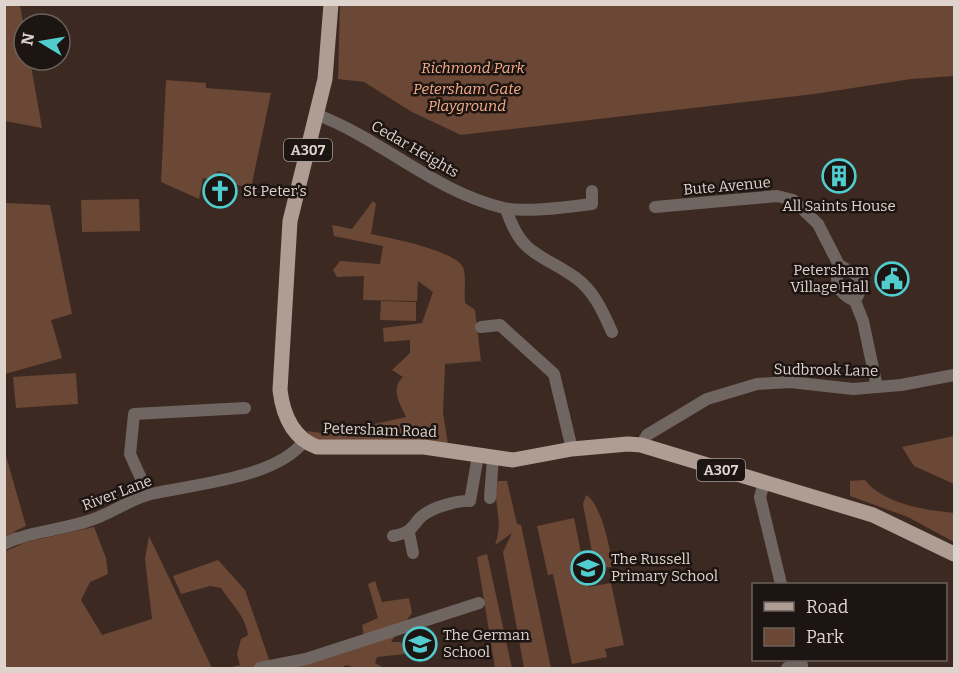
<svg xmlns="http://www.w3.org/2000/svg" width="959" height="673" font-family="Bitter,serif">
<rect width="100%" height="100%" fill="#3c2a22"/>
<g fill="#6b4735">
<path d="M4 5H20L24 28V60H30L42 128 5 121Z"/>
<path d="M340 5H954V76L911 79 814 94 461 135 412 112 364 82 338 79Z"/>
<path d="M166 80 206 83V88L271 93 251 188 229 183 230 174 217 171 215 180 203 178 199 199 161 182Z"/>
<path d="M139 199 140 231 82 232 81 200Z"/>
<path d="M373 201 376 204 371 234C389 238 461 251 464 270 466 280 464 293 465 303L475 310 481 361 445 364 443 413 448 444 322 441 313 438 307 431 329 434 406 417C400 404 390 389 403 377L392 370 410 353V340L384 342 383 328 422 323 433 292 418 281 417 301 363 300 364 276 337 277 333 270 340 261 380 264 383 246 334 236 332 225 352 229Z"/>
<path d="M4 203 50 205 72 314 51 320 62 358 5 374Z"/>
<path d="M381 301 416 302V321L380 320Z"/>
<path d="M76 373 78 404 16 408 13 377Z"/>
<path d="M954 436V484L914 466 902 447Z"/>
<path d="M4 449 26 526 13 532 24 533 4 542Z"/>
<path d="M865 480C884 504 925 510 954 513V542L908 517 850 496V481Z"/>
<path d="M498 481H507L517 524 521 525 551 668H524L503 552 512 533 495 545C505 518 491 502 498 481Z"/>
<path d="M586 495C601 503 611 550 612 567L595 568 583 504Z"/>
<path d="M574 518 588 587 611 583 624 645 605 649 607 657 572 664 553 574 548 575 537 526Z"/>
<path d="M94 527 106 558 108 574 90 582 81 600 102 635 152 619 145 559 149 536 212 668H5L4 552 26 542Z"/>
<path d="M487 554 512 668H495L477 557Z"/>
<path d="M218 560 245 590 272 668H228L240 665 237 654 241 639 248 635C245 615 232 605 221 588L210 586 181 594 173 576Z"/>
<path d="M375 581 382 602 409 598 412 613 391 642H401L405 654 377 657 375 663 384 668H356L346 665 342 668H274L365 644 362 625 378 618 368 584Z"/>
</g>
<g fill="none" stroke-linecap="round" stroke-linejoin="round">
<g stroke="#6f6661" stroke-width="12">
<path d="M318 115C383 140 435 192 504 208 525 213 570 207 592 204V191"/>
<path d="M655 207 777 196 793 200 818 224 839 265 857 275 860 291 855 301 863 321 877 387"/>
<path d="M506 209C522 257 539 252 576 278 594 291 603 312 612 332"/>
<path d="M839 265C834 282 838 294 855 301"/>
<path d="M481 327 500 325 554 374 572 449"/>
<path d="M641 445 647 435 707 399 757 384 790 382 853 389 901 385 954 375"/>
<path d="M764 483 760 497 781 584"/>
<path d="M148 494 130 454 134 414 245 408"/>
<path d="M490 498 493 458"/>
<path d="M409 533 413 553"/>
<path d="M393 536C419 531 411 521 428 512 438 506 460 500 470 501L478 456"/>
<path d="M4 544C31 531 61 530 88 521 110 515 129 499 151 494 194 484 277 478 304 441"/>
<path d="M260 668 306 659 479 603"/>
<path d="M787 668 802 665"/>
</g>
<path stroke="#af9c93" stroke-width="15" d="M331 4 325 79 290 221 280 390C283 415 293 438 317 447H424L513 460 572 449 628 444 641 445 873 515 954 554"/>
</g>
<defs>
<g id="building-ring" transform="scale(1.725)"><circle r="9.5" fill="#1d1511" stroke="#52cdcf" stroke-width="1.5"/><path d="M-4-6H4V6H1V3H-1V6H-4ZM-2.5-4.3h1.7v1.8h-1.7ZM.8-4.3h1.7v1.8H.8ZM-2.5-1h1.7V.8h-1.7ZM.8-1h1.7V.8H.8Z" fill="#52cdcf"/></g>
<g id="church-ring" transform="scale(1.725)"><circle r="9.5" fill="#1d1511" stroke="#52cdcf" stroke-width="1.5"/><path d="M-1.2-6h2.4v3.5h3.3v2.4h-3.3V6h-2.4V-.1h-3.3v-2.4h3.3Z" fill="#52cdcf"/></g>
<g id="civic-ring" transform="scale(1.725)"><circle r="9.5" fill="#1d1511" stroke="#52cdcf" stroke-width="1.5"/><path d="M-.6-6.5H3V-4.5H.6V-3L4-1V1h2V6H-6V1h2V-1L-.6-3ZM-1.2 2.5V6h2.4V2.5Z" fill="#52cdcf"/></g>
<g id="school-ring" transform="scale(1.725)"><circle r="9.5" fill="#1d1511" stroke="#52cdcf" stroke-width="1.5"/><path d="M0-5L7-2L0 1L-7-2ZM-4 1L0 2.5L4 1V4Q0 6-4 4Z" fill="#52cdcf"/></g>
</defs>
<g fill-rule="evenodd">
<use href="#building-ring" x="839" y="176"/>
<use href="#church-ring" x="220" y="191"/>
<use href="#civic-ring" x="892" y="279"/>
<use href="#school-ring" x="588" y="568"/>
<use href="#school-ring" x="420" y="644"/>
</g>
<g text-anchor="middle" stroke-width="5" stroke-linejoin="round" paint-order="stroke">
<g fill="#1d1511" stroke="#a59a95" stroke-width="1.5">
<rect x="284" y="139" width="48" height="22" rx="4.5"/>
<rect x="697" y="459" width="48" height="22" rx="4.5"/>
</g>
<g font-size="14" font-weight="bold" fill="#dfd3cd">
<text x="308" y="155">A307</text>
<text x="721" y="475">A307</text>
</g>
<g font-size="15" font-style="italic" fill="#f9ae89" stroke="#1d1511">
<text x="473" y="73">Richmond Park</text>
<text x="467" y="94">Petersham Gate<tspan x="467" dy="17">Playground</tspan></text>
</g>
<g font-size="15" fill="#dfd3cd" stroke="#1d1511">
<text transform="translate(415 149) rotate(30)" y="5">Cedar Heights</text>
<text transform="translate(727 186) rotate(-5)" y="5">Bute Avenue</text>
<text transform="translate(826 370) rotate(1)" y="5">Sudbrook Lane</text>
<text transform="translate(380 430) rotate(2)" y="5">Petersham Road</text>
<text transform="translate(117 493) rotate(-21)" y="5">River Lane</text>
</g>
<g font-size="15" fill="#dfd3cd" stroke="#1d1511" text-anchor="start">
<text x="243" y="196">St Peter’s</text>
<text x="839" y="211" text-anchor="middle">All Saints House</text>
<text x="869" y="275" text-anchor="end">Petersham<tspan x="869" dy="17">Village Hall</tspan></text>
<text x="611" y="564">The Russell<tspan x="611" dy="17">Primary School</tspan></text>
<text x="443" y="640">The German<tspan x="443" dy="17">School</tspan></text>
</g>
</g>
<rect width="959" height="673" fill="none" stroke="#dfd3cd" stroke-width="12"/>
<rect x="752" y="583" width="195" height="78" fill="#1d1511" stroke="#6b615c" stroke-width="1.5"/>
<rect x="764" y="602" width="30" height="9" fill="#af9c93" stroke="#6b615c" stroke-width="1.5"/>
<text x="806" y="613" font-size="18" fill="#dfd3cd">Road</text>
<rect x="764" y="628" width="30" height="18" fill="#6b4735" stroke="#6b615c" stroke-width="1.5"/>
<text x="806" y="643" font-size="18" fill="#dfd3cd">Park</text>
<g transform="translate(42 42) rotate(281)"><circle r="28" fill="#1d1511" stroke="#6b615c" stroke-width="1.5"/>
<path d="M0-4.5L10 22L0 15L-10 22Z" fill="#52cdcf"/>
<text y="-9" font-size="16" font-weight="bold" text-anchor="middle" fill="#dfd3cd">N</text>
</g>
</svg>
